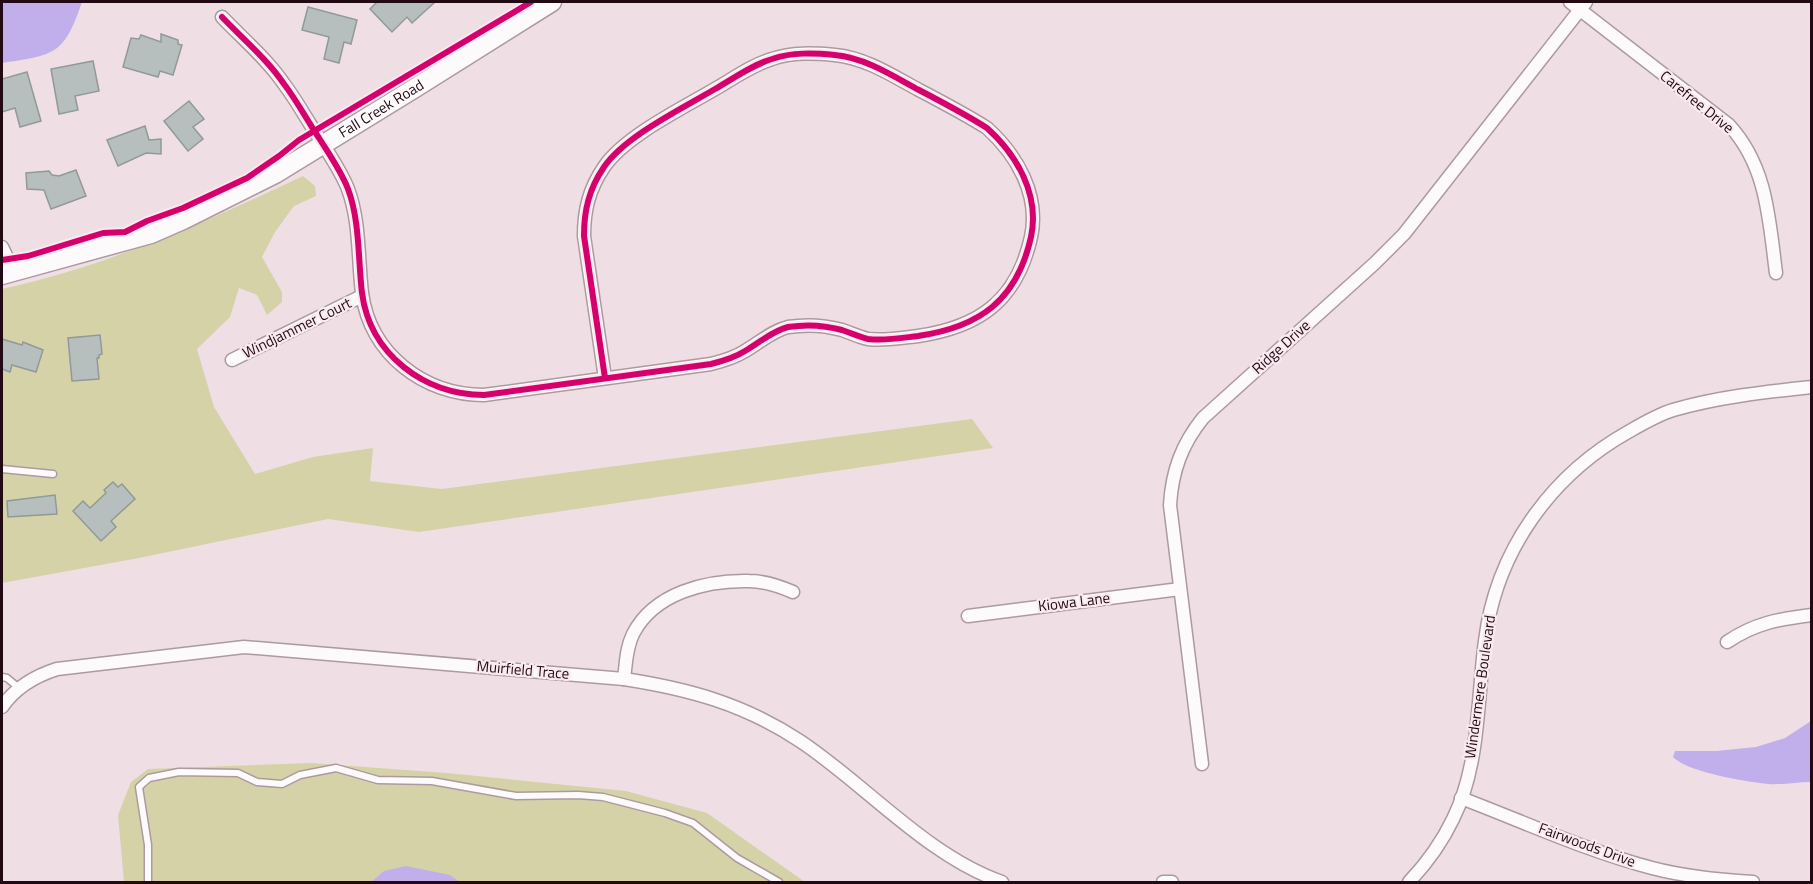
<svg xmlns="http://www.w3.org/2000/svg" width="1813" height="884" font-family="'Titillium Web',sans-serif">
<rect width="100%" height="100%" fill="#efdfe5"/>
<g fill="#d5d2a8">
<path d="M303 176 315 186 316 196 294 206 275 232 262 257 282 292V302L267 315 257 295 239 288 230 317 197 349 214 407 255 474 313 457 373 448 370 481 442 489 972 419 993 448 419 532 328 519 139 558 2 583V289C107 266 206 222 303 176Z"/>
<path d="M311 763 447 773 626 791 707 813 805 882H124L118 815 131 782 148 769Z"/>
</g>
<g fill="#c1afec">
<path d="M2 2H82C64 55 55 55 2 63Z"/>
<path d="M1811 721V782C1797 782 1783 785 1768 784 1747 782 1687 772 1673 757L1675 751H1716L1756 747 1785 738Z"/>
<path d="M406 866 450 875 460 882H371L384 871Z"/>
</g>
<g fill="#b6bfbd" stroke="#909a98" stroke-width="1.5">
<path d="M377 2H435L412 23 407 17 392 32 370 9Z"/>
<path d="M308 7 357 20 351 44 344 42 339 63 324 59 329 37 302 30Z"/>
<path d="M161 34 178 40V44L182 45 173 75 160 71 158 77 123 67 131 38 139 39 141 35 161 42Z"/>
<path d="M93 61 99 91 75 96 78 110 59 114 51 69Z"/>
<path d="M27 72 41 121 20 127 15 108 2 112V79Z"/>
<path d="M189 101 204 119 193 127 203 139 188 151 164 121Z"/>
<path d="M145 126 149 140 161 139V154L146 153 118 166 107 140Z"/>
<path d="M76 170 86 196 51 209 44 190 27 189 26 173 49 171 52 175 59 176Z"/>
<path d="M100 335 102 354 99 355V358H97L99 379 72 381 68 338Z"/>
<path d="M2 339 22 345 23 342 43 350 36 372 12 365 10 372 2 369Z"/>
<path d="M113 482 118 487 122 484 135 499 111 521 116 527 101 541 73 511 83 501 90 508 106 493 104 490Z"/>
<path d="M55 495 57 514 8 517 7 501Z"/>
</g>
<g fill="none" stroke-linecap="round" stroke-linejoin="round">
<g stroke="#ac9aa1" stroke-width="9">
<g id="lane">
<path d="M2 469 53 474"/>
<path d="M2 677 7 678 19 688"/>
<path d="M148 882V845L139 787 149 778 179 772 238 773 257 782 282 784 300 775 336 768 378 780 432 781 516 796 578 795 603 797 665 813 693 823 737 858 779 882"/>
</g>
</g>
<g stroke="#ac9aa1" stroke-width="15">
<g id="street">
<path d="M1570 2 1729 125C1767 166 1769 219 1776 273"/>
<path d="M222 17C243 39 267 59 284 84 297 101 307 120 319 138 329 154 341 171 348 189 360 221 358 260 362 293 370 354 424 395 484 395L711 364C723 361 734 358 745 351 759 343 772 331 788 327 807 324 824 325 842 330 851 333 859 337 868 339 885 341 901 338 918 336 980 327 1017 300 1031 237 1040 195 1017 155 987 128 965 114 942 102 919 90 893 76 866 58 835 55 814 53 792 52 772 59 752 65 734 78 715 89 683 108 625 136 604 167 589 189 584 210 584 236L605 378"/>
<path d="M2 247 14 272"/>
<path d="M232 360 362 296"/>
<path d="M968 616 1180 589"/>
<path d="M1727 642C1755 623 1779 619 1812 615"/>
<path d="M624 679C626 664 626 648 633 634 654 593 706 580 749 581 764 581 779 586 793 592"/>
<path d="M2 707C15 688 35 676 57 669L244 647 624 679C689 689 744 704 800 741 865 784 927 856 1002 882"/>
<path d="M1202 764 1170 505C1172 471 1182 444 1203 418L1375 263 1404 234 1586 2"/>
<path d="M1461 798C1524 822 1587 851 1652 868 1686 877 1719 880 1753 882"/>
<path d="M1163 882H1172"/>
<path d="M1409 882C1426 864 1442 842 1453 819 1480 765 1477 700 1485 641 1496 552 1550 476 1628 432 1642 424 1657 415 1673 410 1718 397 1764 392 1812 387"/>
</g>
</g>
<g stroke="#ac9aa1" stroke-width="21">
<g id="primary">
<path id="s1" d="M2 275 151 234 183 220 275 174 415 88 552 2"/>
</g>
</g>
<use href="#lane" stroke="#fdfafb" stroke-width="6"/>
<use href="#street" stroke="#fdfafb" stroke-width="12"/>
<use href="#primary" stroke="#fdfafb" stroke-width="18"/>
<g stroke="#f9eaf0" stroke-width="10">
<g id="cycleway">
<path d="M222 17C243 39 267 59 284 84 297 101 307 120 319 138 329 154 341 171 348 189 360 221 358 260 362 293 370 354 424 395 484 395L711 364C723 361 734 358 745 351 759 343 772 331 788 327 807 324 824 325 842 330 851 333 859 337 868 339 885 341 901 338 918 336 980 327 1017 300 1031 237 1040 195 1017 155 987 128 965 114 942 102 919 90 893 76 866 58 835 55 814 53 792 52 772 59 752 65 734 78 715 89 683 108 625 136 604 167 589 189 584 210 584 236L605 378"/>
<path d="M2 260 28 256 103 233 125 232 147 221 183 208 247 178 279 156 299 140 531 2"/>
</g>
</g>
<use href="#cycleway" stroke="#d6006c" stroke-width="6"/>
</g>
<g text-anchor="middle" stroke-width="4.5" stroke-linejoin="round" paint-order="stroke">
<g font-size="15" fill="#220a15" stroke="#f9eaf0">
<text transform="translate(1697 102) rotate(39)" y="5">Carefree Drive</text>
<text dy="5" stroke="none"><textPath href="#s1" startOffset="417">Fall Creek Road</textPath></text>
<text transform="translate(297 328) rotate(-26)" y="5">Windjammer Court</text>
<text transform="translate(1281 347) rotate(-42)" y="5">Ridge Drive</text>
<text transform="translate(1074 602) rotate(-7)" y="5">Kiowa Lane</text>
<text transform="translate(523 670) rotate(5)" y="5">Muirfield Trace</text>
<text transform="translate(1480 687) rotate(-82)" y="5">Windermere Boulevard</text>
<text transform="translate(1587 845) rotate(20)" y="5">Fairwoods Drive</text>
</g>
</g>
<rect width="1813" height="884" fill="none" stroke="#220a15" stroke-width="6"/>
</svg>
